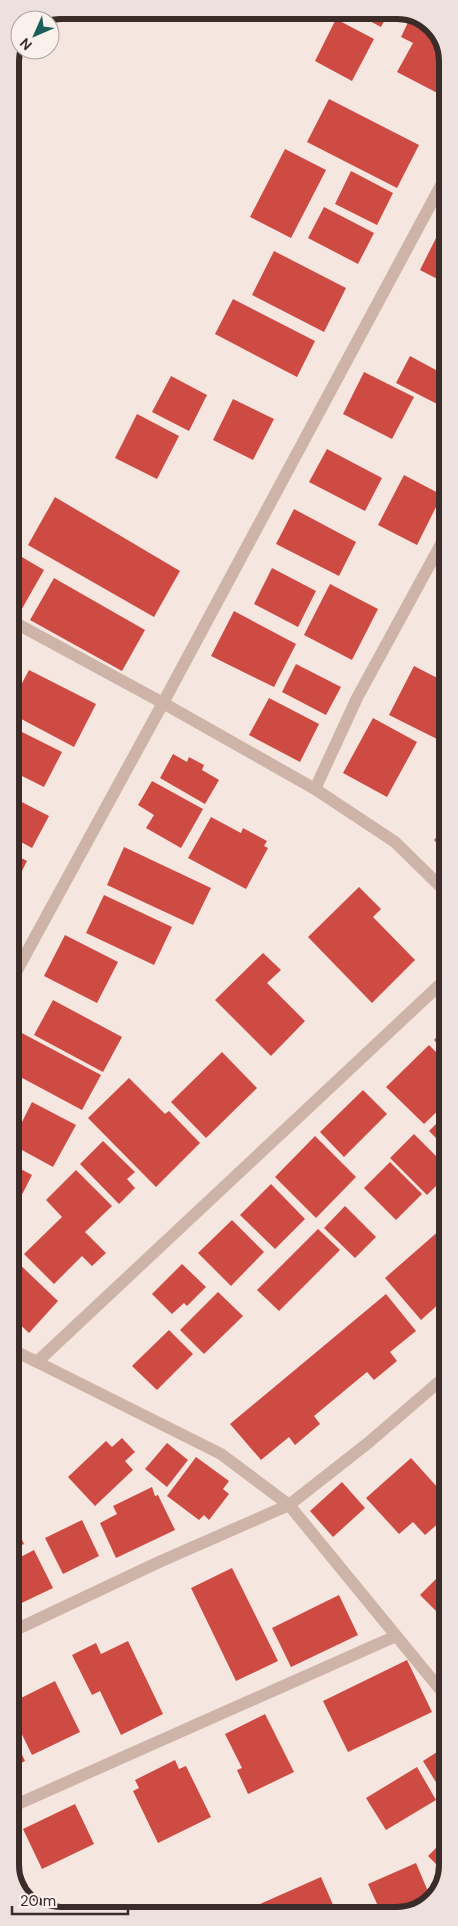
<svg xmlns="http://www.w3.org/2000/svg" width="458" height="1926" font-family="'DM Sans',sans-serif">
<rect width="100%" height="100%" fill="#f5e6df"/>
<g fill="#ce4b44">
<path d="M349 10H390L381 27Z"/>
<path d="M412 14 431 23 447 51V98L397 72 413 43 401 37Z"/>
<path d="M336 19 374 39 352 81 315 61Z"/>
<path d="M329 99 419 145 397 188 307 142Z"/>
<path d="M285 149 326 170 291 238 250 217Z"/>
<path d="M351 171 393 193 377 225 335 204Z"/>
<path d="M324 207 374 233 358 264 308 238Z"/>
<path d="M438 234 447 238V284L420 270Z"/>
<path d="M274 251 346 288 324 332 252 295Z"/>
<path d="M233 299 315 341 297 377 215 334Z"/>
<path d="M410 356 447 376V409L396 383Z"/>
<path d="M364 372 414 397 392 439 343 414Z"/>
<path d="M171 376 207 395 189 431 152 412Z"/>
<path d="M233 399 274 419 253 460 213 440Z"/>
<path d="M137 414 179 436 157 479 115 458Z"/>
<path d="M327 449 382 478 365 511 309 482Z"/>
<path d="M404 475 442 495 417 545 378 525Z"/>
<path d="M55 497 180 571 154 617 28 545Z"/>
<path d="M294 509 356 542 339 576 276 544Z"/>
<path d="M10 550 44 570 19 614 10 609Z"/>
<path d="M272 568 316 591 298 627 254 604Z"/>
<path d="M54 578 145 630 122 671 30 620Z"/>
<path d="M330 584 378 609 352 660 304 635Z"/>
<path d="M234 611 296 644 274 687 211 656Z"/>
<path d="M10 657 20 663 10 680Z"/>
<path d="M296 664 341 687 326 715 282 692Z"/>
<path d="M414 666 447 683V727L441 741 389 715Z"/>
<path d="M29 670 96 704 74 747 10 713V706Z"/>
<path d="M269 698 319 724 300 762 249 735Z"/>
<path d="M373 718 417 742 387 797 343 773Z"/>
<path d="M10 726 62 752 44 787 10 770Z"/>
<path d="M173 754 187 762 189 757 204 765 202 770 219 780 205 804 160 778Z"/>
<path d="M152 781 203 809 181 848 146 828 154 815 138 805Z"/>
<path d="M10 796 49 816 32 848 10 836Z"/>
<path d="M211 817 241 833 243 828 267 841 264 846 268 848 246 889 188 858Z"/>
<path d="M447 827V853L434 840Z"/>
<path d="M124 847 211 888 193 925 107 885Z"/>
<path d="M10 852 27 861 10 894Z"/>
<path d="M359 887 381 909 373 917 415 960 372 1003 308 937Z"/>
<path d="M104 895 172 927 154 965 86 933Z"/>
<path d="M65 935 118 962 97 1003 44 976Z"/>
<path d="M263 953 281 970 267 983 305 1021 271 1056 215 1000Z"/>
<path d="M53 1000 122 1037 103 1072 34 1035Z"/>
<path d="M448 1026V1054L434 1040Z"/>
<path d="M18 1031 101 1075 82 1110 11 1072V1045Z"/>
<path d="M429 1045 448 1064V1101L424 1124 386 1087Z"/>
<path d="M222 1052 257 1088 206 1138 171 1102Z"/>
<path d="M129 1078 165 1114 169 1111 200 1143 156 1187 88 1118Z"/>
<path d="M363 1090 387 1114 344 1157 320 1132Z"/>
<path d="M32 1102 76 1125 53 1167 11 1144Z"/>
<path d="M448 1112V1150L429 1131Z"/>
<path d="M414 1134 448 1168V1174L427 1195 390 1158Z"/>
<path d="M315 1136 356 1177 316 1218 275 1177Z"/>
<path d="M103 1141 135 1172 127 1179 135 1188 119 1204 80 1164Z"/>
<path d="M390 1162 422 1194 396 1220 364 1188Z"/>
<path d="M11 1164 32 1175 11 1216Z"/>
<path d="M76 1170 112 1206 85 1232 106 1253 92 1266 82 1256 54 1284 24 1254 62 1217 46 1200Z"/>
<path d="M271 1184 305 1219 275 1249 240 1215Z"/>
<path d="M345 1206 376 1237 355 1258 324 1228Z"/>
<path d="M232 1220 264 1252 231 1286 198 1253Z"/>
<path d="M318 1229 340 1250 279 1311 257 1290Z"/>
<path d="M441 1229 448 1238V1311L440 1303 421 1320 385 1278Z"/>
<path d="M14 1259 58 1301 29 1333 11 1316V1263Z"/>
<path d="M182 1264 206 1287 187 1306 184 1303 172 1314 152 1294Z"/>
<path d="M218 1292 243 1316 204 1354 180 1330Z"/>
<path d="M386 1294 416 1331 390 1352 397 1361 374 1380 367 1372 314 1416 320 1424 295 1445 289 1437 261 1460 230 1424Z"/>
<path d="M169 1330 193 1354 157 1390 132 1366Z"/>
<path d="M11 1397 20 1416 11 1421Z"/>
<path d="M122 1438 135 1452 125 1461 133 1470 95 1506 68 1477 106 1441 112 1447Z"/>
<path d="M167 1443 188 1460 167 1487 145 1469Z"/>
<path d="M196 1457 229 1481 223 1489 229 1494 209 1520 204 1515 199 1520 167 1496Z"/>
<path d="M411 1458 448 1499V1515L425 1535 413 1522 399 1534 366 1498Z"/>
<path d="M342 1482 365 1508 333 1537 310 1511Z"/>
<path d="M152 1487 155 1496 158 1495 175 1530 116 1558 100 1523 117 1514 113 1506Z"/>
<path d="M11 1516 24 1544 11 1550Z"/>
<path d="M82 1520 99 1556 63 1574 45 1538Z"/>
<path d="M34 1550 53 1588 11 1608V1562Z"/>
<path d="M448 1567V1623L420 1595Z"/>
<path d="M232 1568 278 1661 236 1681 191 1588Z"/>
<path d="M339 1595 358 1635 291 1667 272 1628Z"/>
<path d="M128 1641 163 1714 121 1735 100 1691 92 1695 72 1655 96 1643 101 1654Z"/>
<path d="M407 1660 432 1712 348 1752 323 1701Z"/>
<path d="M55 1681 80 1732 32 1755 11 1712V1703Z"/>
<path d="M265 1714 294 1772 248 1794 237 1770 242 1768 225 1734Z"/>
<path d="M11 1732 25 1761 11 1768Z"/>
<path d="M448 1745V1795L445 1797 423 1761Z"/>
<path d="M175 1760 179 1769 186 1766 211 1817 158 1843 133 1791 139 1788 135 1780Z"/>
<path d="M417 1767 436 1800 386 1830 366 1798Z"/>
<path d="M75 1804 94 1844 42 1869 23 1829Z"/>
<path d="M448 1836V1865L445 1873 428 1856Z"/>
<path d="M11 1850 28 1886 19 1890 11 1875Z"/>
<path d="M416 1863 432 1901 407 1915H382L368 1884Z"/>
<path d="M321 1877 337 1914 265 1915 260 1904Z"/>
<path d="M248 1905 252 1915H221Z"/>
</g>
<g fill="none" stroke-linecap="round" stroke-linejoin="round">
<g stroke="#ceb3a9" stroke-width="12">
<path d="M10 620 163 703"/>
<path d="M315 789 357 698 447 533"/>
<path d="M11 1807 396 1636"/>
</g>
<g stroke="#ceb3a9" stroke-width="12">
<path d="M163 703 315 789 395 842 448 894"/>
<path d="M10 983 163 703 447 174"/>
<path d="M11 1349 37 1362 448 977"/>
<path d="M31 1359 221 1454 289 1505 448 1699"/>
<path d="M11 1632 159 1562 289 1505 368 1443 448 1374"/>
</g>
</g>
<path d="M0 0H458V1926H0ZM61 19H397A42 42 0 0 1 439 61V1865A42 42 0 0 1 397 1907H61A42 42 0 0 1 19 1865V61A42 42 0 0 1 61 19Z" fill="#ece1dc" fill-rule="evenodd"/>
<path fill="none" stroke="#3b2c2a" stroke-width="6" d="M61 19H397A42 42 0 0 1 439 61V1865A42 42 0 0 1 397 1907H61A42 42 0 0 1 19 1865V61A42 42 0 0 1 61 19Z"/>
<g transform="translate(35 35) rotate(225)"><circle r="24" fill="#fbf1ec" stroke="#aea29e"/>
<path d="M0-4L9 19L0 12L-9 19Z" fill="#1b6058"/>
<text y="-8" font-size="14" font-weight="bold" text-anchor="middle" fill="#3b2c2a">N</text>
</g>
<path d="M12 1906v8h116v-8" fill="none" stroke="#3b2c2a" stroke-width="2.5"/>
<text x="20" y="1906" font-size="15" fill="#3b2c2a" stroke="#fbf1ec" stroke-width="4" paint-order="stroke">20 m</text>
</svg>
